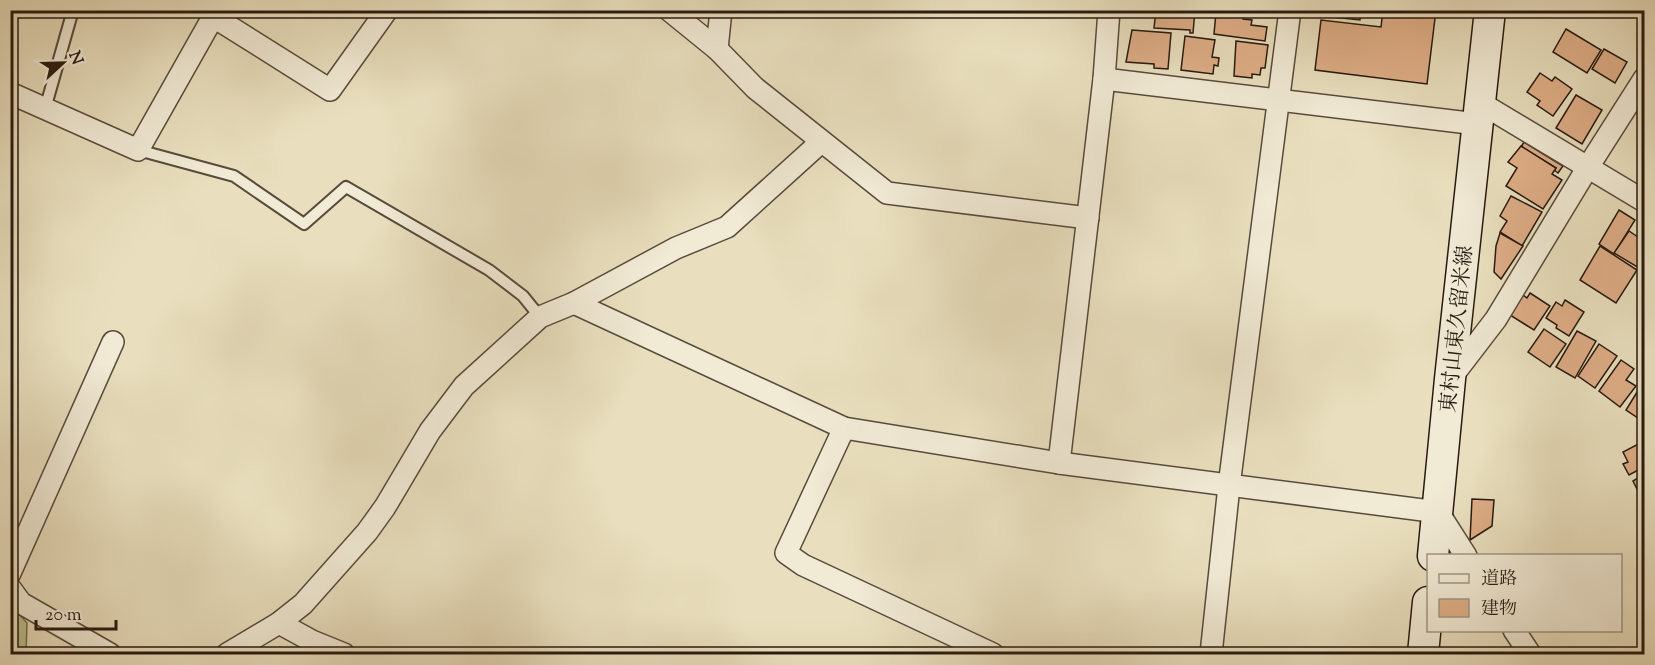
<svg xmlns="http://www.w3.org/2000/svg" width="1655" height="665" font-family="'Sorts Mill Goudy','Noto Serif JP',serif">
<rect width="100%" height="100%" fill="#e9dfbe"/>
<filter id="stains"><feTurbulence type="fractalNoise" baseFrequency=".00333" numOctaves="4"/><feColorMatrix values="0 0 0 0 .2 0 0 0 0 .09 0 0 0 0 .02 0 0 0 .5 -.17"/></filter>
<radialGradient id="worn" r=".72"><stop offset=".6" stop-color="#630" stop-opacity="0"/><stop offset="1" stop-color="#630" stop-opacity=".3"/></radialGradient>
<path fill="#bcc08d" stroke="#726d4f" stroke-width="1.5" d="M10 604 27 623 26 654H11Z"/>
<g fill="#deae87" stroke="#281a11" stroke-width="1.5">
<path d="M1156 10H1195L1193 33H1190V30L1154 28Z"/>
<path d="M1324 10H1368L1361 11 1360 20 1323 16Z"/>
<path d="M1383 10H1436L1427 84 1315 70 1321 20 1381 27Z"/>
<path d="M1216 12 1243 15V19L1252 20 1251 25 1267 27 1265 41 1214 34Z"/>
<path d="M1566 29 1601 50 1587 73 1553 52Z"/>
<path d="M1132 30 1171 33 1168 69 1154 68V64L1126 62Z"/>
<path d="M1185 36 1215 40 1212 57 1219 58 1218 66 1214 65 1213 74 1181 70Z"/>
<path d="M1236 41 1268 45 1265 68H1261L1260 75 1252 74V78L1234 76Z"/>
<path d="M1604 49 1627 62 1615 83 1592 69Z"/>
<path d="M1540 73 1552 81 1555 77 1572 89 1553 116 1537 105 1540 101 1527 92Z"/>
<path d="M1576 95 1602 110 1582 144 1556 128Z"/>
<path d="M1524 142 1563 166 1558 173 1554 170 1556 168 1521 147Z"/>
<path d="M1521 146 1556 168 1552 174 1562 180 1543 209 1506 186 1517 168 1508 162Z"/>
<path d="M1511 196 1542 212 1522 246 1500 232 1507 221 1500 216Z"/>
<path d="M1619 210 1635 220 1614 254 1599 244Z"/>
<path d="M1644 227V259L1639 268 1614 253 1629 231 1638 237Z"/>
<path d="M1500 233 1523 246 1501 279 1494 272 1496 246Z"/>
<path d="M1600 246 1637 270 1616 303 1580 280Z"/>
<path d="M1530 293 1550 306 1534 330 1510 315 1523 295 1527 298Z"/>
<path d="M1565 300 1584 312 1569 336 1556 328 1557 325 1546 318 1556 302 1562 306Z"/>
<path d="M1544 329 1566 344 1550 367 1528 352Z"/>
<path d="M1577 331 1596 341 1575 378 1556 367Z"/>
<path d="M1599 344 1617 356 1595 388 1578 376Z"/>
<path d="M1621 360 1634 369 1626 380 1636 386 1620 407 1599 391Z"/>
<path d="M1642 384 1644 386V422L1626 410Z"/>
<path d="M1644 441V467L1629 475 1623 464 1628 462 1623 452Z"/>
<path d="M1644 474V496L1643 494 1640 495 1633 481Z"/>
<path d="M1472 499 1494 500 1492 526 1470 540Z"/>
</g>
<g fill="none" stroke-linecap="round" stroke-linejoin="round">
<g stroke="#584b3c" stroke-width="14">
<g id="service">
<path d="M45 109 73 10"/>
<path d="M138 150 234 176 304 224 346 187 489 270 523 296 540 317"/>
</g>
</g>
<g stroke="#584b3c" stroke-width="24">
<g id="minor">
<path d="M669 10 717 49 755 88 887 193 1088 218"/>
<path d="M214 17 330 90 387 10"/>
<path d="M717 49 721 10"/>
<path d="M1104 79 1477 124"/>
<path d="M10 93 138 150 217 10"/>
<path d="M1479 102 1644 201"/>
<path d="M574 303 844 428 1059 463 1438 512 1466 556"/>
<path d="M1450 379 1496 319 1588 167 1644 79"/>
<path d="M844 428 786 553 803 565 993 654"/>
<path d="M1059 463 1104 79 1109 10"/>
<path d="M10 573 113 342"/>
<path d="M10 588 21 603 110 654"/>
<path d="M279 623 312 641 344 654"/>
<path d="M1514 630 1530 654"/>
<path d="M227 654 279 623 303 604 367 532 385 507 430 431 464 386 540 317 574 303 676 248 727 227 821 142"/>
<path d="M1211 654 1229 486 1290 10"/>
</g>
</g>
<g stroke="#281a11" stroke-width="33">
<g id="secondary">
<path d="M1433 556 1450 379 1490 10"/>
<path d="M1423 654 1428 602"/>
</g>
</g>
<use href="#service" stroke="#f1ead5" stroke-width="10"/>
<use href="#minor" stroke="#f1ead5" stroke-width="21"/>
<use href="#secondary" stroke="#f1ead5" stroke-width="30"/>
</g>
<g text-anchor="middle" stroke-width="4.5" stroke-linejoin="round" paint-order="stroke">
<g font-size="21" fill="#281a11" stroke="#f1ead5">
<text transform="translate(1456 329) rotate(-84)" y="7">東村山東久留米線</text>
</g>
</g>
<rect width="1655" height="665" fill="none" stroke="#e9dfbe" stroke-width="36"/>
<rect x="12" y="12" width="1631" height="641" fill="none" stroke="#281a11" stroke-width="3"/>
<rect x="18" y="18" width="1619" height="629" fill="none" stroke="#281a11" stroke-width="1.5"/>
<rect x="1427" y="554" width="195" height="78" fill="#f1ead5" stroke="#a19787" stroke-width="1.5"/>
<rect x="1439" y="574" width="30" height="9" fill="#f1ead5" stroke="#a19787" stroke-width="1.5"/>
<text x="1481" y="584" font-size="18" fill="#281a11">道路</text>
<rect x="1439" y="599" width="30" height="18" fill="#deae87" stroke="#a19787" stroke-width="1.5"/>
<text x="1481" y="614" font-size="18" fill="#281a11">建物</text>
<g transform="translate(63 63) rotate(68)" stroke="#f1ead5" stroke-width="4.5" paint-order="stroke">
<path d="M0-4.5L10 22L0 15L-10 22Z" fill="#281a11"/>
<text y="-9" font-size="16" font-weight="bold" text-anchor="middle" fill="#281a11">N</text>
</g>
<path d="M36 620v9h80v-9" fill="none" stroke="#281a11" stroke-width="3"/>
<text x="45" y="620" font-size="18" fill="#281a11" stroke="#f1ead5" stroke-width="4.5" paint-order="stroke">20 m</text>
<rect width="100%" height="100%" filter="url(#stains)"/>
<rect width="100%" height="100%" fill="url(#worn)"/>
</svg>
